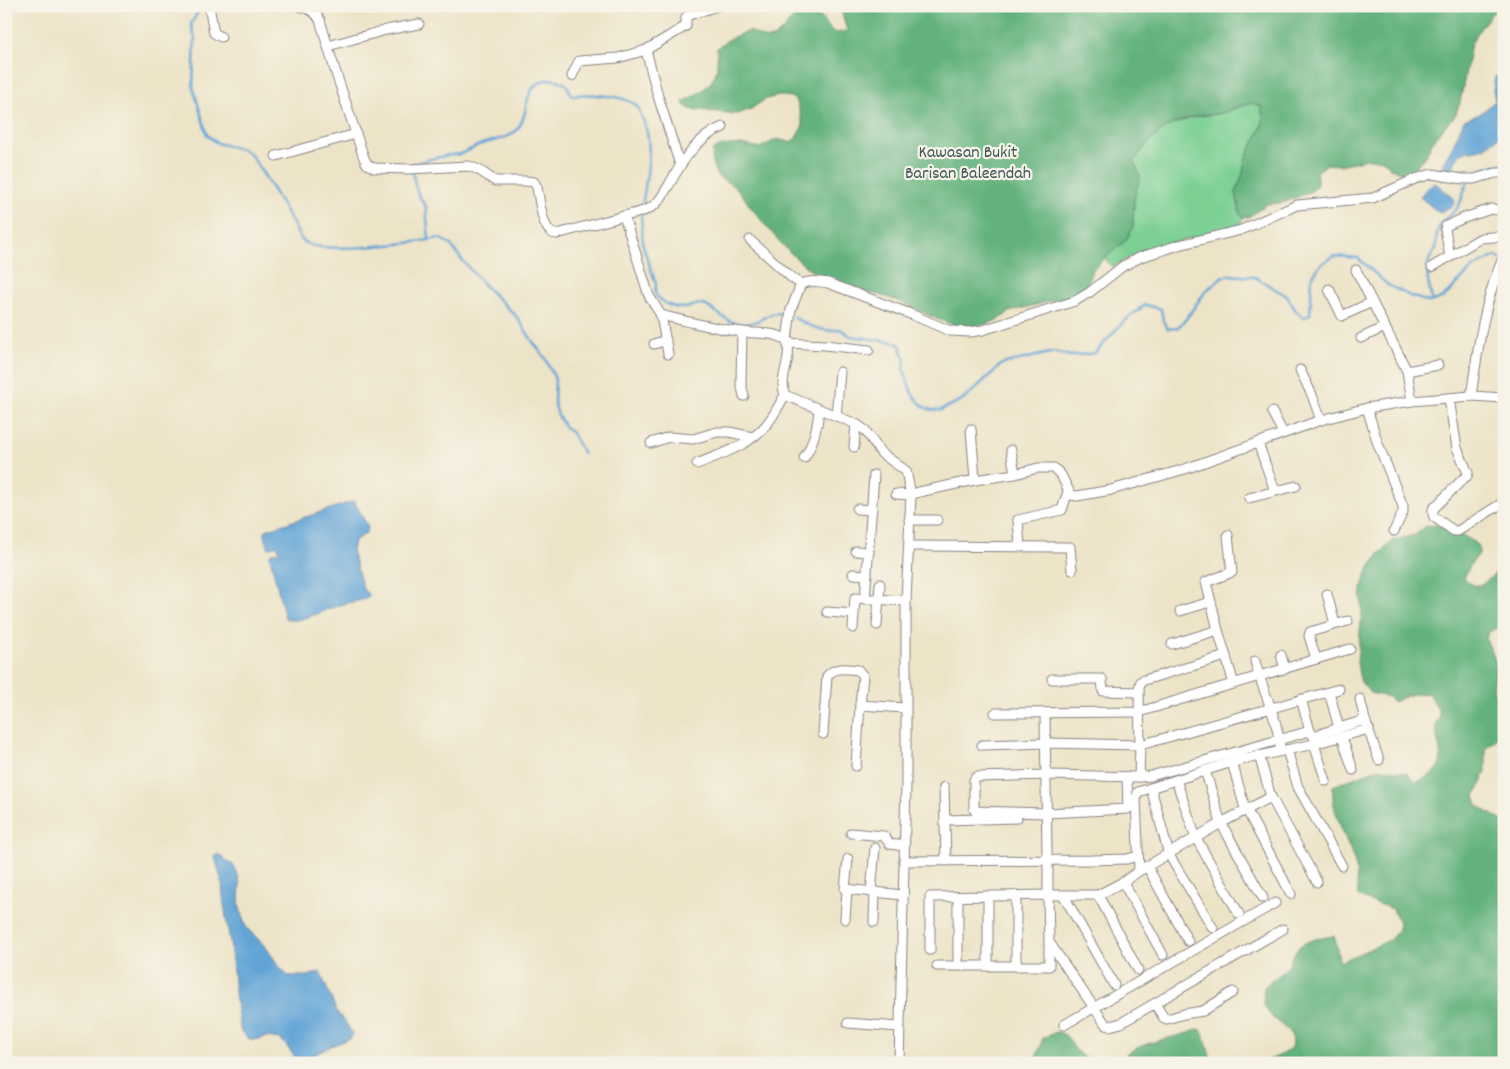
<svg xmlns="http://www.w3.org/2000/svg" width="1510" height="1069" font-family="Dekko,sans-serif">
<rect width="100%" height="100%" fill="#f7f3e8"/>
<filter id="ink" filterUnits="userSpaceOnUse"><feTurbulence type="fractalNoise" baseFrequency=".02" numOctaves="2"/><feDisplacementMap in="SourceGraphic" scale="10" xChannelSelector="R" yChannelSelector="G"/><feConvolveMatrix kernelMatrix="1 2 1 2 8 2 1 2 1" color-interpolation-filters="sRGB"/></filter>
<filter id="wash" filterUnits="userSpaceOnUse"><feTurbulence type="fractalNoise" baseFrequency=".0096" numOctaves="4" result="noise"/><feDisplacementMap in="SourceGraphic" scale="20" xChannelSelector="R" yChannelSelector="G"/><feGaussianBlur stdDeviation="1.12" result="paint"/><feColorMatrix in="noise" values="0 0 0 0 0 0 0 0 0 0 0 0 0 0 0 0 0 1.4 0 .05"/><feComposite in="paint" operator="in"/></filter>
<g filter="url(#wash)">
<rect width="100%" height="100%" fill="#ede4c8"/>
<path fill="#7bd094" stroke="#4e7968" d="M1251 103 1261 106 1263 119 1262 126 1245 160 1243 173 1236 193 1240 214 1243 218 1239 225 1140 252 1112 267 1105 258 1126 240 1133 227 1134 199 1140 177 1134 161 1146 145 1168 126 1198 116 1219 114Z"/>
<g fill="#64b27e" stroke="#436a5c">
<path d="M840 6H1498L1482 26 1471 44 1460 103 1455 116 1440 131 1432 143 1426 155 1412 171 1405 174 1390 168 1386 162 1380 159H1366L1340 165 1327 164 1317 172V186L1312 191 1288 201 1281 203 1267 204 1250 216 1243 218 1240 214 1236 193 1243 173 1245 160 1262 126 1263 119 1261 106C1258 105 1253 103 1250 104 1240 104 1230 111 1221 113 1213 115 1205 114 1198 116 1164 124 1154 134 1134 161L1140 177 1134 199 1133 227 1126 240 1105 258 1092 271 1085 290 1072 297 1058 299 1009 312C998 322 981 327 966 326 941 325 919 309 896 300 870 291 835 288 813 272 788 254 769 230 750 206 746 201 743 195 739 191 734 185 727 182 720 178 713 174 711 158 713 150 727 142 745 144 760 148L777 139 790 142 796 138 803 125 797 102 791 97 784 96H777L764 100 751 109 738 114 690 109 684 105 683 102C695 95 712 87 716 72 718 65 717 55 717 48 727 39 737 35 750 31L766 39 773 38 782 31 791 20 804 10C809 12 815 14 820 17 831 25 828 37 847 31Z"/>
<path d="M1436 525C1451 529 1468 536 1479 547V554L1471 564 1464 578C1469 582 1474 587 1480 586L1504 567V625L1489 632 1486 638C1489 647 1496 658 1496 667 1497 675 1492 683 1494 691 1499 714 1510 733 1486 748V772L1475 796 1477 805 1504 822V1063H1259C1270 1059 1304 1051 1289 1032 1283 1025 1274 1021 1269 1013 1262 1006 1263 996 1264 987 1271 980 1282 974 1288 966 1291 962 1292 956 1295 952 1302 939 1321 938 1334 936 1338 945 1337 954 1340 962L1390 940 1398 929 1399 922 1393 909 1364 899 1358 896C1357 887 1357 877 1356 868 1350 841 1330 815 1333 786L1380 768 1407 773 1416 782C1453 767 1438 754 1435 724L1439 719V712L1430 694C1415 692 1406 695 1394 702L1388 697 1370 693 1361 682 1359 675 1357 662 1362 612 1361 597 1363 584 1368 570 1380 553 1394 540 1415 535 1426 526Z"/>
<path d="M1200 1029 1205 1037 1212 1063H1123L1127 1053C1149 1040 1176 1038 1200 1029Z"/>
<path d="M1056 1032C1069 1033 1069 1042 1076 1050 1080 1055 1087 1059 1092 1063H1034L1043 1038Z"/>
</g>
<g fill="#62a4d6" stroke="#426388">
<path d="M1498 75 1504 77V136C1496 137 1492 143 1485 147 1477 151 1469 151 1460 153L1455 162 1453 168 1446 170 1443 168V163L1451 150 1464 120 1480 114 1493 103 1495 100 1493 90 1495 77Z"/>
<path d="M1434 182 1453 197 1455 202 1452 206 1439 213 1420 197 1425 190Z"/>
<path d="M354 501 368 527 366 533 354 541 352 551 363 589 368 594V597L366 599C354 602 342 604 331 608 320 612 296 625 285 618L270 557V554L279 551 277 545 269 548C267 542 263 535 266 530Z"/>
<path d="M218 854 234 866 237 872 240 883 239 905 246 927 265 946 279 966 288 976H308L320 972 337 1012 346 1023 353 1035 351 1038 331 1046 308 1058 297 1060 285 1044 280 1039 267 1037 253 1040 246 1037 241 1032 237 1011 230 942 223 898 222 883 215 857Z"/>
</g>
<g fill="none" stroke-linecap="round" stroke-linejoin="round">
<g stroke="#62a4d6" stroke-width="2.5">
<path d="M203 6 196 15 191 24 195 39 193 87 207 135 217 143 244 150 251 155C265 176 278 198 291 220 295 226 297 235 302 240 314 256 408 243 429 240L426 207 419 196 415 185 413 172 414 164C423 161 432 158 441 157 447 155 454 155 460 154 467 152 471 149 477 146 490 140 511 140 519 127 530 111 522 90 543 81 550 77 562 80 567 86 570 90 569 93 573 96 585 93 596 95 608 96 616 97 630 100 637 106 639 108 640 114 642 117 655 145 646 178 642 208"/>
<path d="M1474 176C1481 167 1492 166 1504 164"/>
<path d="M641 213 643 246 656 284 655 294C662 303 674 309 685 308 692 307 697 302 704 305 718 311 728 325 745 324 763 324 766 308 788 315"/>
<path d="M429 240 439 238 450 244 462 260 482 283 517 317 531 339 545 358 555 379 554 402 558 415 564 426 572 433 583 453"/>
<path d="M1432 300C1428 282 1422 264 1436 249 1436 238 1436 227 1445 219 1451 214 1455 212 1459 205 1463 197 1464 189 1468 182"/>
<path d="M793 317C807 325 824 334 840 329L851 336 893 342 900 345 905 358 904 370 912 394 924 407 932 410H941L964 399 1002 364 1054 352 1071 356 1095 353 1125 320 1145 305 1161 309 1163 321 1168 329 1177 328 1186 319 1205 292 1221 278 1229 275 1255 277 1287 296 1296 311 1304 318 1310 314 1312 277 1321 264 1334 256 1358 258 1388 285 1410 296 1429 302 1443 298 1474 267 1496 256 1500 259"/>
</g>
</g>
</g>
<g filter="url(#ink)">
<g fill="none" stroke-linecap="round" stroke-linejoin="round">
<g stroke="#888382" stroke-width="11">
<g id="minor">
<path d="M209 6 214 33 221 37"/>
<path d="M299 6C309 9 315 11 320 20L334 67 364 158 367 164 374 168 408 169 469 166 479 170 495 181H526L534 182 537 187C539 197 542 225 550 231 552 234 554 234 557 234L624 216 649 296 661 315C688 322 714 328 742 332 757 334 773 331 787 340 793 360 778 377 785 395L856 424 865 430 881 453 906 471 911 495 906 601V786L899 1063"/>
<path d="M328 46 386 30 419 24"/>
<path d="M646 50 658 96 680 165"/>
<path d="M572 76 579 61 618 58 646 50 686 26V17L689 15 717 6"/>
<path d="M276 156 356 134"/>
<path d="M624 216C634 214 645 212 653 206 661 201 664 192 669 185 682 161 697 137 723 127"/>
<path d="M750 240 793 279 801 284"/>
<path d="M1450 257 1445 229 1446 226 1464 218 1491 209 1504 211"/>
<path d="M1432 267 1481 238 1492 237H1504"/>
<path d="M1356 270 1407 371 1412 401"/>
<path d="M1329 289 1342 316 1372 302"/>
<path d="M661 315 668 354"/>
<path d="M742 332 741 383 744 396"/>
<path d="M1361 338 1385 327"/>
<path d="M787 340 791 310 801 284C810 280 819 281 828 283L913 315 950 331 970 332 983 330 1075 301 1090 292 1123 266 1141 257 1179 245 1241 230 1297 205 1373 198 1415 179 1432 174 1463 179H1474L1496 173H1504"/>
<path d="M788 343 825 345 869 350"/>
<path d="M654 344 666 340"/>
<path d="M1300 370 1312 395 1321 420"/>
<path d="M1407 371 1438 365"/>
<path d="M1471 396 1504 398"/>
<path d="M1449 399 1457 448 1468 473 1467 476 1463 479 1433 509V514L1434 517 1454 531H1458L1504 502"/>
<path d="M1367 408 1378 444 1403 506V512L1394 531"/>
<path d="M1272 412 1283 433"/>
<path d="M836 416 840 372"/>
<path d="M971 429 975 480"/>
<path d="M651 443 669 437 693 439 717 432H729L753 437"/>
<path d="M1258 443 1275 491"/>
<path d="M854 447 856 424"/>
<path d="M1011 450 1015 474"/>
<path d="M804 458C813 445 818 425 819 410"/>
<path d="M697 464C721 454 749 446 766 425 774 416 779 405 785 395"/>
<path d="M896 494 911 495 919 492 975 480 1015 474 1038 468H1054L1061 475 1071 495 1077 496 1111 490 1185 469 1321 420 1367 408 1412 401 1471 396C1478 349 1484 300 1504 256"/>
<path d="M1249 498 1296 486"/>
<path d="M857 509 872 510"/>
<path d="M909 520H937"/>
<path d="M1228 535 1232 572 1206 582 1218 630 1234 684"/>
<path d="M909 546 1070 547 1072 570"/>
<path d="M1020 547 1018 520 1062 510 1068 491"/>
<path d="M856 551 869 552"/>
<path d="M853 574 867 575"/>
<path d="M1327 594 1335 624"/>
<path d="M865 599 874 475"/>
<path d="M1180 611 1210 602"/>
<path d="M827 612 854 614"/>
<path d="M877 625 880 584"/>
<path d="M853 628 855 598 906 601"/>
<path d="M1172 644 1218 630"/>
<path d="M1281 655 1285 669"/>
<path d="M1316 659 1309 636 1310 632 1348 621"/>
<path d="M1255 661C1262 690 1277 716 1280 746"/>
<path d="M1052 679H1102L1103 691 1139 692"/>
<path d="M1329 692 1339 728"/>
<path d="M1301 699 1310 731"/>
<path d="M1360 699 1365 720"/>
<path d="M995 713 1139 712 1350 649"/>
<path d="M1045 713 1047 855"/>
<path d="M823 734 827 676C835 666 847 669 858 670L863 676 860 705"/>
<path d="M1342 737 1353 770"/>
<path d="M1314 744 1326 781"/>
<path d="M982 745 1047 743 1140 745 1139 689 1141 681 1226 656"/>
<path d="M1287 750 1298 787 1342 866"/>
<path d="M1259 755 1271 797 1317 882"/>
<path d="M1232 762 1244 805 1291 894"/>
<path d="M856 766 860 705 905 708"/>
<path d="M1205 770 1221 823 1263 898"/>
<path d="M1127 777 1128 809 1046 813 975 811 974 809V780L976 777 1047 775 1139 777 1151 776 1310 731 1313 736 1365 720 1379 760"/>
<path d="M1139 777 1140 745 1339 689"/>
<path d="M1176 780 1196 838 1239 914"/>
<path d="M944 787 946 861"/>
<path d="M1151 788 1169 855 1213 928"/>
<path d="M945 820 1017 818"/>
<path d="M851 833 884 836 890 844 904 846"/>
<path d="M848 859 845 889 903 895"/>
<path d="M904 861 1092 860 1127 859 1138 856"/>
<path d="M1048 861V895H1098L1123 882 1139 871 1221 823 1271 797"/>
<path d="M1147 866 1188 941"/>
<path d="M1139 871 1136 798 1138 792 1232 762 1314 744 1369 729"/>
<path d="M1123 882 1163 955"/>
<path d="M871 892 875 848"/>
<path d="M1098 895 1138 970"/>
<path d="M1064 896 1114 985"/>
<path d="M845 919 847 889"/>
<path d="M874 922 875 892"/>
<path d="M930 950V897L1048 895 1049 942 1106 1025 1110 1026 1121 1023 1283 929"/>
<path d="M937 966H1049V942"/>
<path d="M958 966V897"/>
<path d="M988 966V896"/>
<path d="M1016 966V896"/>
<path d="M1155 1004 1164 1018 1167 1019 1184 1014 1203 1011 1233 992"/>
<path d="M848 1023 899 1027"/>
<path d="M1064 1025 1275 903"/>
</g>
</g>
<use href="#minor" stroke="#fff" stroke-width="9"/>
</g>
</g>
<g text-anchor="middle" stroke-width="4.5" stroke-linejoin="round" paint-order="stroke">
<g font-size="18" fill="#3d5656" stroke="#f7f3e8">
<text x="968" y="157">Kawasan Bukit<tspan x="968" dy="21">Barisan Baleendah</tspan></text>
</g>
</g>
<rect width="1510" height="1069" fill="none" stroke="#f7f3e8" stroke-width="25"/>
</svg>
